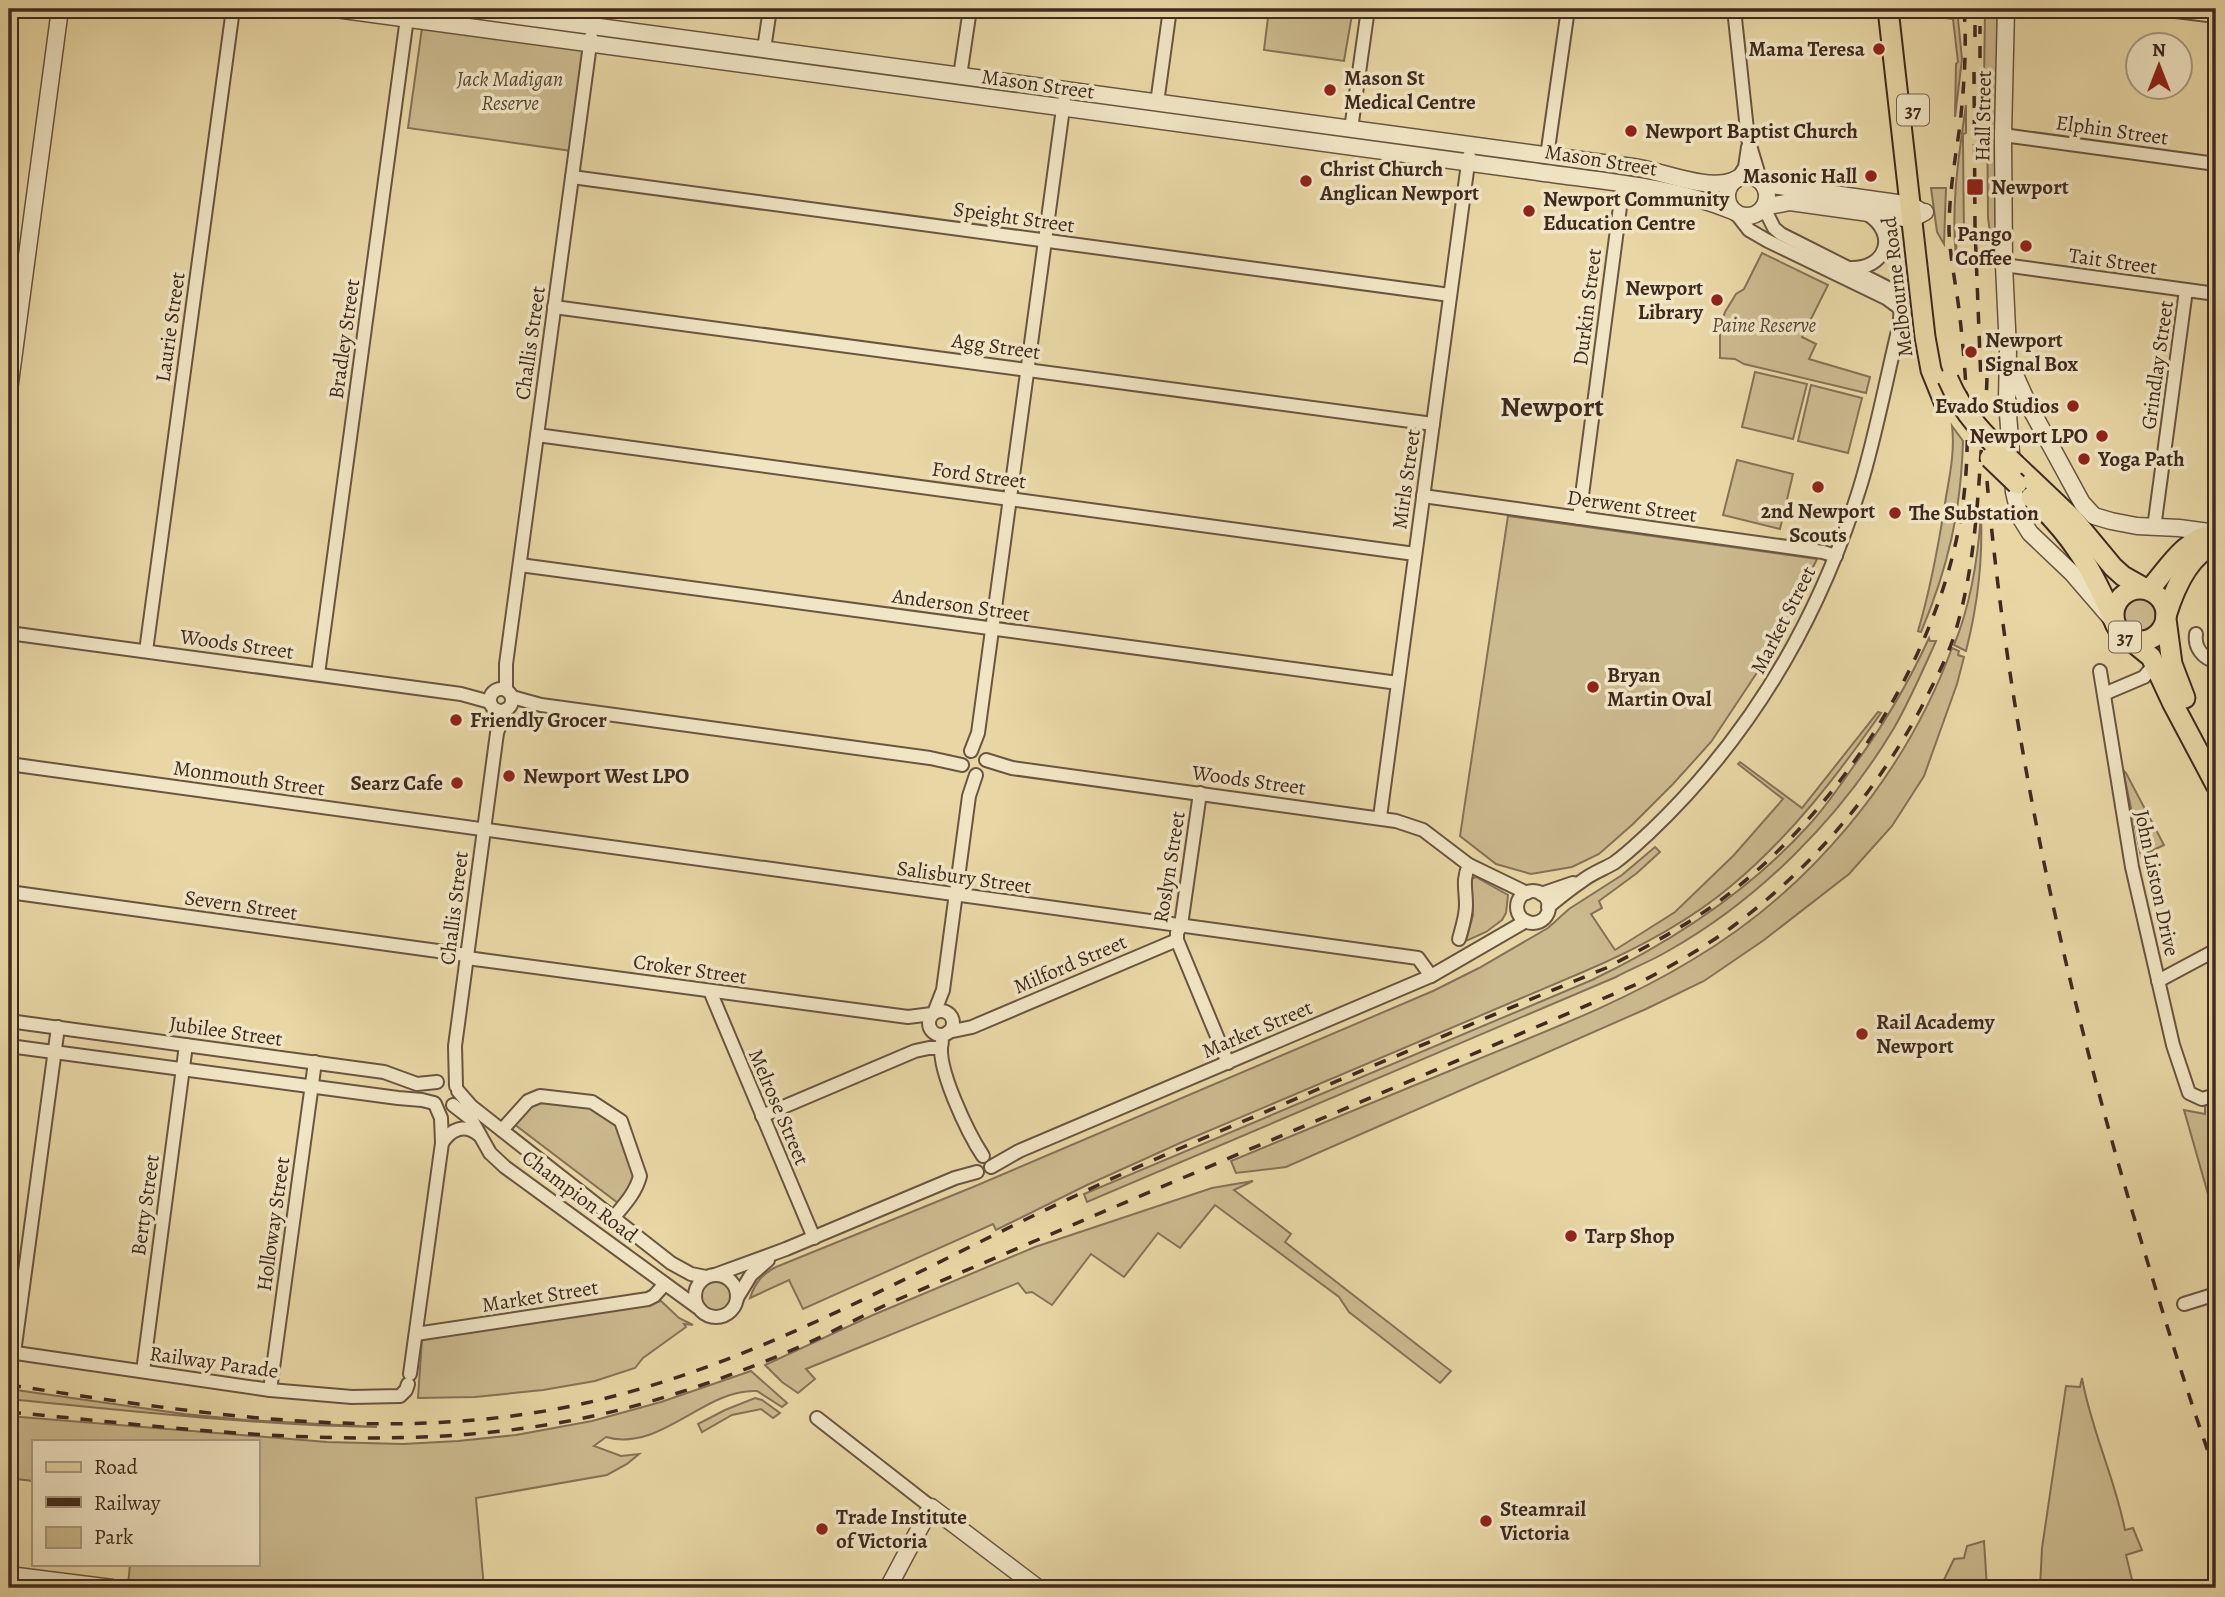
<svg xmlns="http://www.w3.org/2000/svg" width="2225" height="1597" font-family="Alegreya,serif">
<rect width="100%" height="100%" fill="#e8d7a5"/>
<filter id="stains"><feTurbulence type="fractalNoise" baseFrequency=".00286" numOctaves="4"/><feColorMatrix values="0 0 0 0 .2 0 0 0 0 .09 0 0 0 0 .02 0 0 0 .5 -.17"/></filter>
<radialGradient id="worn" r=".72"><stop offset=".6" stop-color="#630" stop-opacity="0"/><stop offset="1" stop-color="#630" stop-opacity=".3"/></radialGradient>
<g fill="#cbba8e" stroke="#857256" stroke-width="2">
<path d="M1269 9H1353L1344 61 1264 50Z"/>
<path d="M1930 9H1957L1962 59 1955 117 1956 64 1958 62 1953 19 1929 16Z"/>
<path d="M1985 9H1998L1996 135 1998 232 1990 233 1988 218 1987 101 1984 87Z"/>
<path d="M422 28 587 50 572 151 408 128Z"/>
<path d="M1966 105V133L1963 134V141L1964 236 1956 237 1957 266C1950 212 1958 160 1966 105Z"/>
<path d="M1931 188H1946L1944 244 1937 232Z"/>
<path d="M1762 253 1828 285 1802 337 1816 344 1809 359 1870 377 1866 393 1744 364 1735 359 1720 358V328L1725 312 1736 294 1744 289Z"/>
<path d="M1755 372 1807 384 1793 439 1742 427Z"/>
<path d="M1811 385 1862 398 1848 453 1798 441Z"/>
<path d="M1952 426 1963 441C1961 511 1948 568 1921 632L1918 631C1931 587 1939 543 1946 497 1950 474 1955 450 1952 426Z"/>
<path d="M1737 460 1793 474 1780 529 1723 515Z"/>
<path d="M1981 514C1983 562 1978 604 1966 651L1954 645C1971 604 1978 558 1981 514Z"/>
<path d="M1508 516 1817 559 1772 650 1711 742 1673 784 1633 824 1599 854 1572 867 1531 874 1496 864 1460 836Z"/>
<circle cx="2139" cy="615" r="17"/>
<path d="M1929 638 1930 641H1936C1923 670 1910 700 1894 728 1841 817 1759 900 1668 951 1651 961 1633 968 1616 977L1087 1202 1084 1194 1592 980C1673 941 1747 893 1808 826 1825 808 1839 787 1853 767 1883 726 1908 684 1929 638Z"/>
<path d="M1952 648 1959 651 1958 655 1964 657 1957 684 1924 776 1892 826 1849 874 1764 940 1704 981 1646 1009 1286 1167 1236 1173 1231 1161C1312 1128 1394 1094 1476 1060 1549 1030 1625 1001 1692 960 1809 891 1905 776 1952 648Z"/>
<path d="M1878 712 1881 713C1837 776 1790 837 1731 886 1687 923 1635 950 1583 972L1180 1143 1087 1185 996 1230 993 1224 803 1309 789 1280 750 1298C755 1283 762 1274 776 1267L973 1187 1433 991 1479 968 1548 928 1569 909 1622 875 1655 847 1660 852 1637 873 1599 901 1602 908 1591 914 1615 950 1675 912 1734 855 1783 799 1738 764 1740 762 1802 808Z"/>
<path d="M2123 770 2126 773 2164 845 2141 856Z"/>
<path d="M1476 877 1508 895 1506 913 1502 920 1486 932 1466 941 1473 915 1471 881 1473 878Z"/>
<path d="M535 1100 587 1104 617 1124 634 1166V1179L618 1203 514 1124Z"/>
<path d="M2216 1101V1222L2184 1110 2205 1114V1105Z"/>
<path d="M1253 1181 1234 1190 1291 1234 1285 1242 1451 1371 1440 1383 1349 1312 1339 1297 1215 1205 1180 1248 1158 1233 1124 1277 1091 1254 1052 1305 1032 1292 1026 1293 1018 1283 806 1369 815 1379 798 1393 782 1382 765 1365 873 1315 1035 1247 1212 1188Z"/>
<circle cx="715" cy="1296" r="17"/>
<path d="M661 1301 679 1318 693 1325 684 1324 686 1327 643 1358 635 1368 595 1381 543 1390 475 1397 418 1398 422 1339 635 1307Z"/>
<path d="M751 1371 787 1403 782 1407 757 1391C705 1388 660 1453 606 1437L594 1446 621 1456 639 1454 627 1464 607 1475 476 1498 484 1588H181L137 1582 128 1585 130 1564H257V1441H33V1481L9 1478V1416L327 1442 403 1444 458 1441 516 1435 592 1421 661 1402Z"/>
<path d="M2082 1378C2091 1430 2115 1478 2125 1530L2133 1528 2142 1550 2126 1555 2134 1588H2040L2042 1548 2066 1386 2080 1387Z"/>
<path d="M9 1389 184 1414 246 1420 377 1427C254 1425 131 1411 9 1399Z"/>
<path d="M755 1398 762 1400 780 1413 773 1418 761 1409 732 1415 702 1432 698 1424 725 1410Z"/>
<path d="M1984 1541 1987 1588H1940L1954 1559 1964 1558 1967 1546Z"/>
</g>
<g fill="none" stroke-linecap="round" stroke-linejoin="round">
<g stroke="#695540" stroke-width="16">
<g id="minor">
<path d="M1734 9 1748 139 1761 182"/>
<path d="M2159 9 2216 16"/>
<path d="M764 49 770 9"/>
<path d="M960 76 970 9"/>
<path d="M1157 103 1170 9"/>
<path d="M1351 129 1368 9"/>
<path d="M2003 135 2216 164"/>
<path d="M1547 156 1568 9"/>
<path d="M572 177 1450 295"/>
<path d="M1738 178 1745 167 1748 147"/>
<path d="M1735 212 1749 230 1768 241 1886 298 1901 309"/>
<path d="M2004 265 2216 294"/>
<path d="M9 268 25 271"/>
<path d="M1849 268C1886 270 1899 234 1867 214"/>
<path d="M554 307 1433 424"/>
<path d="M537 435 1415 554"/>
<path d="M1423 496 1823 552 1836 556"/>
<path d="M1579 518 1623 184"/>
<path d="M2154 528 2186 290"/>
<path d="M520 565 1398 683"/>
<path d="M9 633 461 694 490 702"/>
<path d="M2196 634C2194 648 2203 658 2216 662"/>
<path d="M146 651 233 9"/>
<path d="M2100 671 2132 867 2173 1045 2189 1093 2202 1099 2216 1095"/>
<path d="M318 674 407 18V9"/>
<circle cx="501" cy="700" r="11"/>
<path d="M506 690V664L591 37"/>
<path d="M2104 694 2144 677 2155 664"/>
<path d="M512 697 541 705 930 758 962 765"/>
<path d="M971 751 978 733 1064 101"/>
<path d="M986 760 1012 768 1396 821 1423 830 1469 865 1527 893"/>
<path d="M9 764 1418 958 1431 976"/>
<path d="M1200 793 1181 925 1177 933V940L1228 1063"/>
<path d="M1380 817 1469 156"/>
<circle cx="1533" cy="907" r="16"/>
<path d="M9 892 467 955"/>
<path d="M1541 894 1573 883"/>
<path d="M1548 907C1559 898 1570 889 1582 881 1592 873 1604 869 1614 863 1627 854 1639 842 1650 832 1751 736 1819 619 1860 487 1876 435 1886 380 1899 327 1901 313 1903 298 1890 289L1781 234 1774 228 1764 208"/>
<path d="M1459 939C1462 928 1466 916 1466 905 1466 888 1462 881 1469 865"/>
<path d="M467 958 908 1017 932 1014"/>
<path d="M2158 981 2216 950"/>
<path d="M710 991 814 1238"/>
<circle cx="941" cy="1023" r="12"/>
<path d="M934 1013 943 990 969 796 976 775"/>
<path d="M9 1021 384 1072 417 1084 437 1082"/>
<path d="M948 1032 972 1027 1177 940"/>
<path d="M942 1042C935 1066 969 1135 983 1156"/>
<path d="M9 1046 398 1098 422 1100 434 1103"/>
<path d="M456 1086 455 1046 497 733 505 710"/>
<path d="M458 1091 471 1106 671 1263 691 1274 706 1277"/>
<path d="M453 1105 471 1119 490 1153 505 1167 697 1307"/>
<path d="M762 1116 915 1051 929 1048H940"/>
<path d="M502 1130 528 1101 540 1096 592 1102 621 1121 640 1176C636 1192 625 1204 614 1217"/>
<path d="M442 1143C451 1129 465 1123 479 1135"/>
<path d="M991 1167 1019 1151 1431 976 1526 921"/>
<circle cx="716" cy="1296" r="21"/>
<path d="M715 1275 786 1249 955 1178 977 1172"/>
<path d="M737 1298 751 1275 768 1260"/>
<path d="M2184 1304 2216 1294"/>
<path d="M416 1334 648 1299 654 1296 664 1285"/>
<path d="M9 1352 270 1390 352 1397 400 1396 406 1390 408 1384"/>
<path d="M14 1353 58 1027"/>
<path d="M143 1371 186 1045"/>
<path d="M410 1374 442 1143 441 1118 435 1104"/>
<path d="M270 1390 315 1062"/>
<path d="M817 1418 931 1507"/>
</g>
</g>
<g stroke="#695540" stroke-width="19">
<g id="tertiary">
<path d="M336 9 1531 171C1598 181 1669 185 1733 211"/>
<path d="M467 9 1633 167C1663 171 1707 192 1735 180"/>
<path d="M2006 9 2003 135 2004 265 2008 350 2007 401 2014 492 2020 517 2030 533 2072 573 2110 617"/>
<circle cx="1747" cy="196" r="20"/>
<path d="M1764 184 1897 203 1910 205 1919 210"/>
<path d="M1764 207 1790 202 1912 219 1925 212"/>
<path d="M2011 366 2027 402 2082 503 2094 516 2111 521 2137 526 2179 528 2216 533"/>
<path d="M9 390 60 9"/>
<path d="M9 1575 112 1588"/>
<path d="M888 1588 931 1507 1038 1588"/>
</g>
</g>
<g stroke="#3f2a1f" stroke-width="23">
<g id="primary">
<path d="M1888 9 1925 337 1931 370 1944 402"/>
<path d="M2016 465 2074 520 2113 567 2123 576 2146 589"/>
<path d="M2031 497C2073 536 2093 570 2115 623"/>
<circle cx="2140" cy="615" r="26"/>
<path d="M2149 590C2169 567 2184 539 2216 533"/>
<path d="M2166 616C2174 590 2189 554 2216 544"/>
<path d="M2166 619 2172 664 2185 698"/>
<path d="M2129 639 2151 657 2172 702 2216 785"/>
</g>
</g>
<use href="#minor" stroke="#f0e5c4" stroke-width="12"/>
<use href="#tertiary" stroke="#f0e5c4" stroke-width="16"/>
<use href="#primary" stroke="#e8d7a5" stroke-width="19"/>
<g stroke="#3f2a1f" stroke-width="3.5" stroke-dasharray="12 12" stroke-linecap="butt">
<path d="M1975 37V9"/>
<path d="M1974 72 1975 228 1981 383"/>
<path d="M1980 82V26"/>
<path d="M1987 481C2010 741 2067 998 2143 1247 2166 1323 2189 1399 2216 1474"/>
<path d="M9 1385C182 1411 358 1440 533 1413 728 1383 898 1278 1075 1196 1154 1158 1236 1125 1316 1090 1413 1049 1509 1008 1606 968 1648 946 1692 923 1730 893 1849 800 1951 638 1965 485 1970 432 1966 372 1960 318 1957 289 1950 260 1949 230 1949 195 1955 160 1960 125 1964 86 1967 48 1964 9"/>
<path d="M9 1412C220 1432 437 1463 645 1403 697 1388 749 1369 799 1347 833 1332 865 1314 899 1299L1637 984C1669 967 1702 949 1732 927 1811 869 1875 794 1921 708 1933 684 1946 661 1954 636 1973 576 1977 514 1981 453 1983 426 1987 400 1987 373"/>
</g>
<g stroke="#3f2a1f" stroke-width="23" stroke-linecap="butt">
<g id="primary-bridge">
<path d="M1948 379C1963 415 1988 439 2016 465"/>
<path d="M1990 458 2017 484"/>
</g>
</g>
<use href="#primary-bridge" stroke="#e8d7a5" stroke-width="19"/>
</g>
<g fill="#8f2418" stroke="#f0e5c4" stroke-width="2.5">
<circle cx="1879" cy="49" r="7"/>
<circle cx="1330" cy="90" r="7"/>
<circle cx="1631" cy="131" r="7"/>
<circle cx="1871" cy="176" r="7"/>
<circle cx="1306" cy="181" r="7"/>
<rect x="1966" y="178" width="18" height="18" rx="3.5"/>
<circle cx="1529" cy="211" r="7"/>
<circle cx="2026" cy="246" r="7"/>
<circle cx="1717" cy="300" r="7"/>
<circle cx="1971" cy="352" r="7"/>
<circle cx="2073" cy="406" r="7"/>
<circle cx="2102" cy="436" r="7"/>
<circle cx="2084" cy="459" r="7"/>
<circle cx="1818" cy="487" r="7"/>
<circle cx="1895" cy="513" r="7"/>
<circle cx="1593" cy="687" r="7"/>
<circle cx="456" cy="720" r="7"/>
<circle cx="509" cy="776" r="7"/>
<circle cx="457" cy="783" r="7"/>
<circle cx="1862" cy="1034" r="7"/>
<circle cx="1571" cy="1236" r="7"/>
<circle cx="1486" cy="1521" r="7"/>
<circle cx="822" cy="1529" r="7"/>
</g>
<g text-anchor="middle" stroke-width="7" stroke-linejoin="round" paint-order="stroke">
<g fill="#f0e5c4" stroke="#746250" stroke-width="2">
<rect x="1897" y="94.5" width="32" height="31" rx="5"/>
<rect x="2109" y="621.5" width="32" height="31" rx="5"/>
</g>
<g font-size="19" font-weight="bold" fill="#3f2a1f">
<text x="1913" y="117">37</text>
<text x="2125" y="644">37</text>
</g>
<g font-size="21" font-weight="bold" fill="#3f2a1f" stroke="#f0e5c4" text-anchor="start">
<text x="1865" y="56" text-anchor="end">Mama Teresa</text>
<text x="1344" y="85">Mason St<tspan x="1344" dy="24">Medical Centre</tspan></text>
<text x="1645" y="138">Newport Baptist Church</text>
<text x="1320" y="176">Christ Church<tspan x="1320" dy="24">Anglican Newport</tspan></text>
<text x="1857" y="183" text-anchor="end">Masonic Hall</text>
<text x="1991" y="194">Newport</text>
<text x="1543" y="206">Newport Community<tspan x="1543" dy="24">Education Centre</tspan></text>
<text x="2012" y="241" text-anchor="end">Pango<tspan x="2012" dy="24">Coffee</tspan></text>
<text x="1703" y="295" text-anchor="end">Newport<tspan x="1703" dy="24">Library</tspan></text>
<text x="1985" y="347">Newport<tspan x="1985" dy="24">Signal Box</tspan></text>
<text x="2059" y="413" text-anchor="end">Evado Studios</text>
<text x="2088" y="443" text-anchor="end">Newport LPO</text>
<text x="2098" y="466">Yoga Path</text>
<text x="1818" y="518" text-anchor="middle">2nd Newport<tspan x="1818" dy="24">Scouts</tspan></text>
<text x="1909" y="520">The Substation</text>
<text x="1607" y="682">Bryan<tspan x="1607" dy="24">Martin Oval</tspan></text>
<text x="470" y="727">Friendly Grocer</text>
<text x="523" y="783">Newport West LPO</text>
<text x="443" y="790" text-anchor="end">Searz Cafe</text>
<text x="1876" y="1029">Rail Academy<tspan x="1876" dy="24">Newport</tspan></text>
<text x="1585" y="1243">Tarp Shop</text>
<text x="1500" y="1516">Steamrail<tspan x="1500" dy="24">Victoria</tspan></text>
<text x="836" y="1524">Trade Institute<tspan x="836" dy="24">of Victoria</tspan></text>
</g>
<g font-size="21" font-style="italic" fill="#5b4735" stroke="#f0e5c4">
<text x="510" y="86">Jack Madigan<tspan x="510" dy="24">Reserve</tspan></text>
<text x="1764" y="332">Paine Reserve</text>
</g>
<g font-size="21" fill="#3f2a1f" stroke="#f0e5c4">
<text transform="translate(1038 84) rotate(8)" y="7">Mason Street</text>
<text transform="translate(1983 116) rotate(-89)" y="7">Hall Street</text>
<text transform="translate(2112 130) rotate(8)" y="7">Elphin Street</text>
<text transform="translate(1601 160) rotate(9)" y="7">Mason Street</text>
<text transform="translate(1014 217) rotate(8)" y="7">Speight Street</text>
<text transform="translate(2113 261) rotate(8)" y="7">Tait Street</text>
<text transform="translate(1897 287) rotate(-97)" y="7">Melbourne Road</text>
<text transform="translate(1587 307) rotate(-83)" y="7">Durkin Street</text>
<text transform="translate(170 327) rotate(-82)" y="7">Laurie Street</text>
<text transform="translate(344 339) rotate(-82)" y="7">Bradley Street</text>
<text transform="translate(530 343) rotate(-82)" y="7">Challis Street</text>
<text transform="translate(996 346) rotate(8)" y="7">Agg Street</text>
<text transform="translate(2157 365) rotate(-82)" y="7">Grindlay Street</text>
<text transform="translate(979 475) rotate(8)" y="7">Ford Street</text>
<text transform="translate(1406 479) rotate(-82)" y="7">Mirls Street</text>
<text transform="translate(1632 506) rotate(8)" y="7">Derwent Street</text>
<text transform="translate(961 605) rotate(8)" y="7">Anderson Street</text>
<text transform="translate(1783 620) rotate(-63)" y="7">Market Street</text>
<text transform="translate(237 644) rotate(8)" y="7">Woods Street</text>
<text transform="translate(249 778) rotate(8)" y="7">Monmouth Street</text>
<text transform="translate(1249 780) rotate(8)" y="7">Woods Street</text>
<text transform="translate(1169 867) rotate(-81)" y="7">Roslyn Street</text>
<text transform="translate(964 877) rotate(8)" y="7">Salisbury Street</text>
<text transform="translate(2157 883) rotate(78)" y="7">John Liston Drive</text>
<text transform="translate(241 905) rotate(8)" y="7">Severn Street</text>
<text transform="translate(454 908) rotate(-83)" y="7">Challis Street</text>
<text transform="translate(1070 964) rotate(-23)" y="7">Milford Street</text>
<text transform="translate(690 969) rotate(8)" y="7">Croker Street</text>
<text transform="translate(1257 1029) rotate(-23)" y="7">Market Street</text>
<text transform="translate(226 1031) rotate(8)" y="7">Jubilee Street</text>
<text transform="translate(779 1107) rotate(67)" y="7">Melrose Street</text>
<text transform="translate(580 1196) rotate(37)" y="7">Champion Road</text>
<text transform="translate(145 1205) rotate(-82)" y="7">Berty Street</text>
<text transform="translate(273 1224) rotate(-82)" y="7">Holloway Street</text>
<text transform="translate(540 1296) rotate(-9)" y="7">Market Street</text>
<text transform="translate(214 1362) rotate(8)" y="7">Railway Parade</text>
</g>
<g font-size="28" font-weight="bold" fill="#3f2a1f" stroke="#f0e5c4">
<text x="1552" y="416">Newport</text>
</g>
</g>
<rect width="2225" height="1597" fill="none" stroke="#e8d7a5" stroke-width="35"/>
<rect x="10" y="10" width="2204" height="1576" fill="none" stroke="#3f2a1f" stroke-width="3.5"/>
<rect x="18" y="18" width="2190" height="1562" fill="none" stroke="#3f2a1f" stroke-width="2"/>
<rect x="32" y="1440" width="228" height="126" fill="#f0e5c4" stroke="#a99a82" stroke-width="2"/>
<rect x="46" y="1462" width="35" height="10" fill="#e8d7a5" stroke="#a99a82" stroke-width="2"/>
<text x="94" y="1474" font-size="21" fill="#3f2a1f">Road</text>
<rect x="46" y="1497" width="35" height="10" fill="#3f2a1f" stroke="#a99a82" stroke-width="2"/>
<text x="94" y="1510" font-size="21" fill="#3f2a1f">Railway</text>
<rect x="46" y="1527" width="35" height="21" fill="#cbba8e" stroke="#a99a82" stroke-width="2"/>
<text x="94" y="1544" font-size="21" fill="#3f2a1f">Park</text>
<g transform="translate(2159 66)"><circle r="33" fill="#f0e5c4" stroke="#a99a82" stroke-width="2"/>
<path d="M0-5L12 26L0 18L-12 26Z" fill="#8f2418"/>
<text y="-10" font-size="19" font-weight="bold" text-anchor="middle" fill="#3f2a1f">N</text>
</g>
<rect width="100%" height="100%" filter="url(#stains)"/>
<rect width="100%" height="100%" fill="url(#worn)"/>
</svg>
